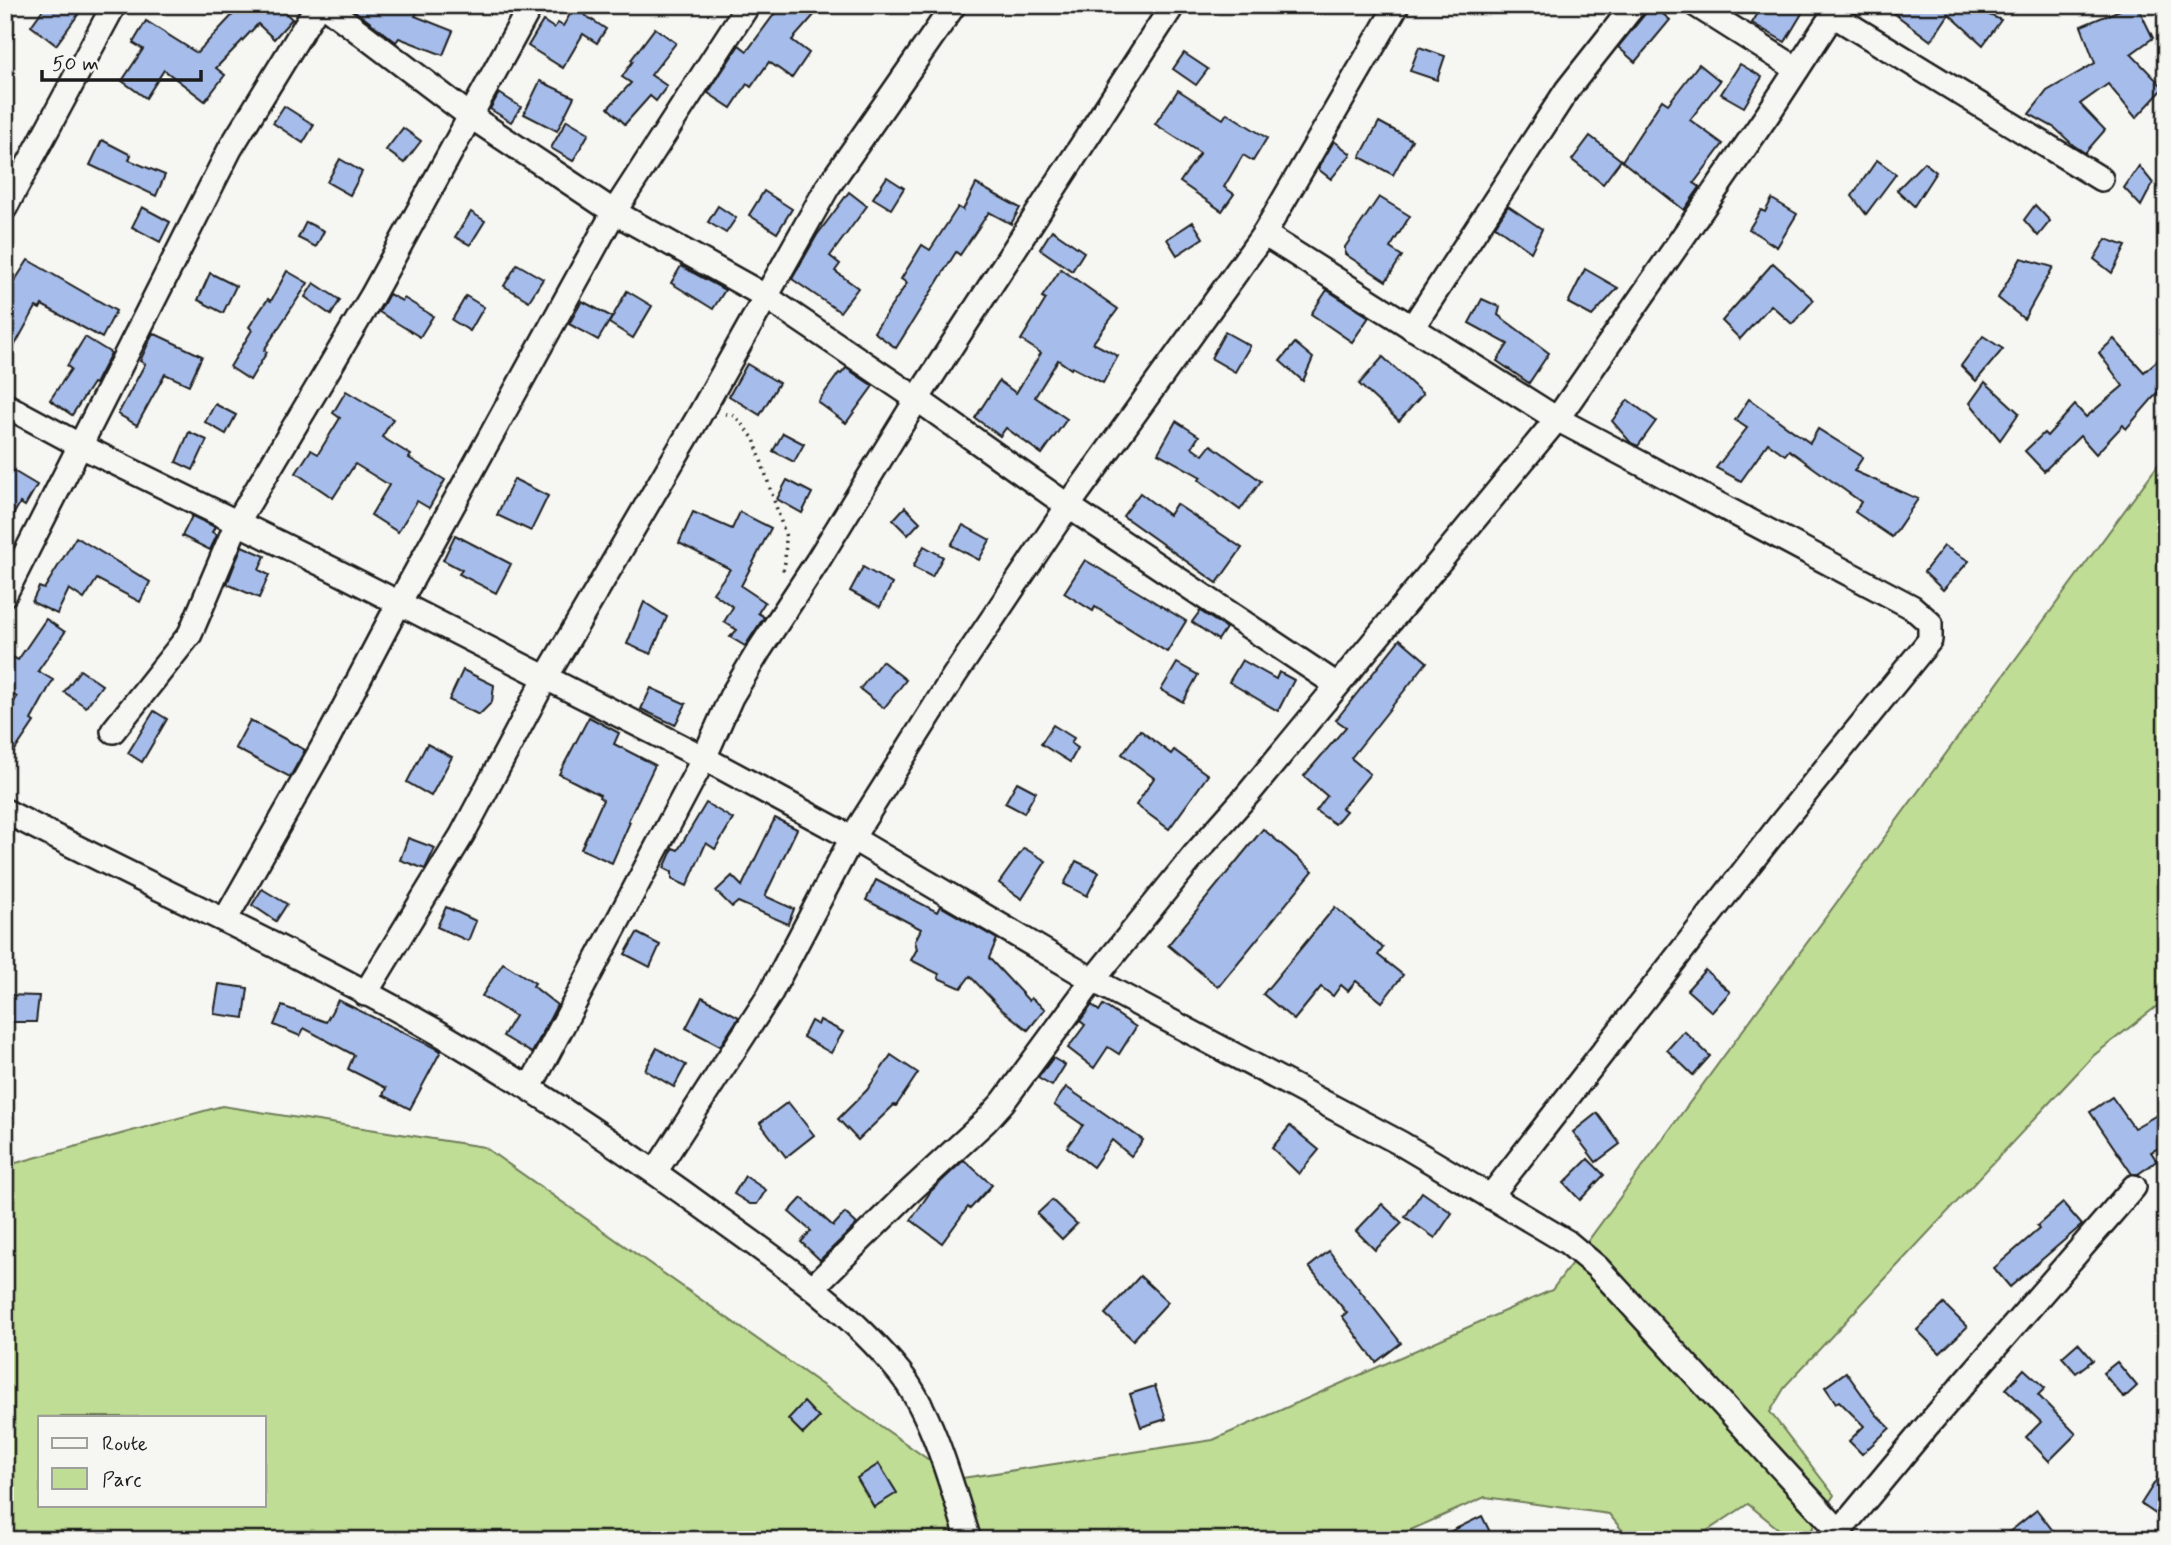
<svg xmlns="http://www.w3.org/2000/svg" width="2171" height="1545" font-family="Mynerve,sans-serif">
<rect width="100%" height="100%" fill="#f6f6f2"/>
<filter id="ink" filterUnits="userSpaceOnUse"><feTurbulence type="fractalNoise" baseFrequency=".0143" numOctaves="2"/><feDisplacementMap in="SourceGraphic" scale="14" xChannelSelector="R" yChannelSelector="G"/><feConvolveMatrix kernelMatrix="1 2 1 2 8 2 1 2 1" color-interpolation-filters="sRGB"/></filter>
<g filter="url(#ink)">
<path fill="#bfdd95" stroke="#6e7c58" stroke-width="2" fill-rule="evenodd" d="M2166 454V999L2093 1056 1786 1385 1770 1412 1834 1495 1805 1540H1792L1748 1504 1693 1540H1630L1609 1514 1485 1497 1388 1540H5V1166L222 1106 484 1147 956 1479 1213 1440 1552 1290ZM40 1417H264V1505H40Z"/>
<g fill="#a6bdeb" stroke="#1c1c1c" stroke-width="2">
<path d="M46 5H85L56 45 31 26Z"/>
<path d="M238 5H277L292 19 274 39 258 24 216 68 225 75 205 101 164 70 146 98 122 81 143 49 133 43 146 21 197 53 240 7Z"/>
<path d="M347 5H422L415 16 453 31 443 55 399 38 396 42Z"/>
<path d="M781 5H805L815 14 792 40 809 53 792 78 769 62 751 87 747 84 731 108 708 93 739 45 747 51Z"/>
<path d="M1648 5H1652L1670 20 1635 62 1618 47 1645 14Z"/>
<path d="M1763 5H1807L1785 42 1752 23Z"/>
<path d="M1883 5H1967L2001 20 1983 45 1949 14 1931 41Z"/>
<path d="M2132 5H2137L2153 38 2131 54 2164 88 2136 118 2108 84 2080 104 2105 130 2085 153 2073 145 2055 128 2029 114 2047 91 2095 63 2081 26Z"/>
<path d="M574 8 606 29 597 43 583 34 563 68 528 46 543 21 554 28 558 23 563 26Z"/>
<path d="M655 28 676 43 651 75 667 86 656 101 650 96 625 124 608 108 631 83 622 77 633 61 631 60Z"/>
<path d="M1419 47 1445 56 1437 80 1410 71Z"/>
<path d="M1184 53 1208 69 1196 85 1173 69Z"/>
<path d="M1699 64 1720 81 1690 120 1723 144 1694 183 1700 187 1684 210 1622 161 1662 100 1668 104Z"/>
<path d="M1740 64 1762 77 1744 107 1721 94Z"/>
<path d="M540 81 574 97 557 131 524 114Z"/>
<path d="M1178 90 1223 119 1227 113 1267 138 1253 161 1243 155 1224 187 1234 194 1222 211 1180 182 1200 153 1155 124Z"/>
<path d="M499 93 521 107 511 122 490 109Z"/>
<path d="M284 106 314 125 303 143 273 123Z"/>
<path d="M567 120 589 133 573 161 551 148Z"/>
<path d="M1379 122 1412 140 1393 175 1360 157Z"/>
<path d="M403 128 421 141 404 163 386 150Z"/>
<path d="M1590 136 1621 160 1603 184 1572 160Z"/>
<path d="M102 140 131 155 129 160 165 175 156 196 90 165Z"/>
<path d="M1334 141 1351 154 1331 179 1318 169Z"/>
<path d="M340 159 362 172 350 195 327 182Z"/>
<path d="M1877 160 1896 174 1866 214 1852 196Z"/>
<path d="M1924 162 1936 172 1914 206 1897 190Z"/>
<path d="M2139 166 2153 183 2141 206 2124 188Z"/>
<path d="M887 177 904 188 891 209 873 198Z"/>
<path d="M976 184 1020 208 1011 224 989 212 960 255 956 252 896 348 874 332 907 283 901 279 922 245 930 250 958 207 963 210Z"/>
<path d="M764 191 792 209 777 233 749 215Z"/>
<path d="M849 192 867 206 830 256 840 264 835 271 858 288 840 312 792 279 817 235Z"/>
<path d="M1379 197 1410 216 1390 248 1402 256 1386 281 1345 254V247Z"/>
<path d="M1772 199 1797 214 1777 247 1749 229 1761 210 1765 212Z"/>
<path d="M2035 205 2050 221 2038 236 2024 220Z"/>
<path d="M718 206 736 218 726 233 708 222Z"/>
<path d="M1508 206 1542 229 1531 252 1495 226Z"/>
<path d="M142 207 170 222 160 242 132 227Z"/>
<path d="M471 212 485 221 470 245 455 237Z"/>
<path d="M306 222 324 231 316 247 298 238Z"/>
<path d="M1193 222 1203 238 1177 255 1167 239Z"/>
<path d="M1052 230 1084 252 1072 271 1040 249Z"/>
<path d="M2106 239 2126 246 2112 273 2094 259Z"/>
<path d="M2021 258 2053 267 2024 319 1998 298Z"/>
<path d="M28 260 116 311 102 338 42 305 40 309 36 307 5 363V296Z"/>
<path d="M1773 263 1814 300 1792 324 1771 305 1740 339 1722 321Z"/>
<path d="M517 264 543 279 529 301 504 286Z"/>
<path d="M681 266 725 290 713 309 671 283Z"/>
<path d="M1061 269 1118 309 1093 343 1118 356 1103 383 1072 367 1071 369 1058 360 1035 397 1067 419 1042 454 1006 428 1000 436 975 418 999 381 1016 393 1041 353 1021 340 1046 299 1042 297Z"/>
<path d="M1585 269 1618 288 1592 316 1568 303Z"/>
<path d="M287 271 308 283 264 350 267 352 250 380 230 367 252 330 249 327 268 299 271 301Z"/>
<path d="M210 273 236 286 223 313 198 300Z"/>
<path d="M314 283 340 300 331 315 305 297Z"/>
<path d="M1327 290 1369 317 1352 342 1311 314Z"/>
<path d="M627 291 652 306 633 338 609 323Z"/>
<path d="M389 294 402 301 404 298 433 316 420 337 379 312Z"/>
<path d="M466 296 484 307 470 331 452 320Z"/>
<path d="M1482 299 1500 307 1498 315 1549 353 1529 383 1497 361 1508 344 1469 323Z"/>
<path d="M582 301 612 317 598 340 569 324Z"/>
<path d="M1225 332 1250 346 1235 372 1211 358Z"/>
<path d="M153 333 202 356 189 385 165 374 137 425 118 414 145 364 140 361Z"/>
<path d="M1983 336 2003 349 1976 381 1961 366Z"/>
<path d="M85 337 111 353 95 384 93 383 72 415 50 400 71 369 67 366Z"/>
<path d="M2114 339 2144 372 2166 353V383L2126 429 2123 425 2096 454 2080 436 2044 471 2025 451 2044 433 2047 436 2075 405 2086 417 2123 386 2099 353Z"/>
<path d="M1295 343 1313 358 1303 381 1280 361Z"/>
<path d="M1383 357 1423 394 1399 421 1359 384Z"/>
<path d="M747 364 779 383 760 415 729 396Z"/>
<path d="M846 368 873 386 846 423 818 402 839 373 841 374Z"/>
<path d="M1985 382 2019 413 2000 440 1970 403Z"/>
<path d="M346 391 393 419 382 437 411 455 409 458 445 480 429 508 417 501 398 532 371 515 389 485 355 464 333 498 296 473 311 450 318 454 340 418 333 413Z"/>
<path d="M1749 399 1810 443 1818 429 1863 457 1854 471 1918 499 1892 537 1855 512 1861 502 1789 450 1785 455 1768 443 1741 481 1716 468 1747 428 1735 420Z"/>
<path d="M1628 400 1656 421 1638 446 1631 443 1612 421Z"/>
<path d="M215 404 236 415 226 434 205 422Z"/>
<path d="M1176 421 1199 436 1192 447 1203 455 1211 445 1261 481 1240 510 1199 480 1201 477 1158 453Z"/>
<path d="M189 432 207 440 193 470 176 462Z"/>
<path d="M783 433 804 444 794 462 773 451Z"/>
<path d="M5 466 37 485 25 506 20 503 5 529Z"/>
<path d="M514 479 548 496 531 531 497 515Z"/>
<path d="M787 480 812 493 802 513 777 499Z"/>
<path d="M1140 493 1169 515 1176 504 1242 548 1217 583 1123 516Z"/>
<path d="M905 507 920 522 908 535 893 520Z"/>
<path d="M693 512 732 529 740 512 771 528 741 586 765 602 758 613 764 617 745 646 730 637 737 630 724 622 733 607 713 593 730 569 679 543Z"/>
<path d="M192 516 215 527 212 532 217 535 210 550 182 536Z"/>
<path d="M963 525 990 540 979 560 951 545Z"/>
<path d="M455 535 511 564 496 593 459 574 462 570 443 560Z"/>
<path d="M76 537 150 582 140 602 97 579 84 599 69 589 57 614 32 602 39 587 44 589Z"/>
<path d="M242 546 265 556 259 570 269 575 259 598 227 584Z"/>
<path d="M924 546 943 557 932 577 913 567Z"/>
<path d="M1944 546 1969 561 1943 590 1924 572Z"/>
<path d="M1085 560 1186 621 1167 652 1095 607 1093 611 1064 593Z"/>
<path d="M863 567 892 584 880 607 850 591Z"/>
<path d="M644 602 667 617 651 654 627 644Z"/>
<path d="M1200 611 1226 628 1218 640 1192 622Z"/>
<path d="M46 619 65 632 38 671 53 680 31 720 34 722 5 765V716L17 697 5 690V653L18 660Z"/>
<path d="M1400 639 1427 662 1351 758 1370 774 1342 808 1346 811 1335 824 1316 811 1327 796 1304 776 1346 727 1336 720Z"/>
<path d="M1242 660 1276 679 1279 672 1294 680 1278 711 1229 682Z"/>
<path d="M882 661 906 680 884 708 860 689Z"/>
<path d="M1177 663 1198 675 1183 702 1161 690Z"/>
<path d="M80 670 102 685 86 707 64 692Z"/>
<path d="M463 670 494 685 492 702 479 715 449 700Z"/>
<path d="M651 688 686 704 675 725 641 709Z"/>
<path d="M154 711 167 719 142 762 128 753Z"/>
<path d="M589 717 619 733 614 744 655 765 628 821 630 822 612 863 581 849 603 800 599 797 600 795 559 774Z"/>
<path d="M250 720 305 750 290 777 235 748Z"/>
<path d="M1053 725 1074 738 1071 743 1078 748 1070 762 1041 744Z"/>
<path d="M1140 730 1171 754 1174 750 1208 775 1169 829 1136 805 1154 778 1122 754Z"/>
<path d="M427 744 452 757 431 796 407 782Z"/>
<path d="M1017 782 1036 792 1024 813 1005 803Z"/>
<path d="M706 803 733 819 715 849 706 843 687 886 672 879V872L664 868 673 848 678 850Z"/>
<path d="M775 818 797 829 765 896 794 909 788 924 738 902 732 907 716 891 732 876 742 886Z"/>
<path d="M1263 829 1313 871 1218 987 1168 945Z"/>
<path d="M408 838 435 848 425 869 400 860Z"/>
<path d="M1024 848 1046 861 1022 899 999 883Z"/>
<path d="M1076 861 1099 872 1087 896 1064 884Z"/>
<path d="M876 880 937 912 940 906 997 939 989 958 1029 1001 1031 998 1045 1009 1028 1030 1001 1009 970 976 961 988 938 978 939 974 911 960 917 949 915 941 921 929 866 900Z"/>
<path d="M262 889 287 904 276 921 252 905Z"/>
<path d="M446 907 476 921 468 941 437 927Z"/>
<path d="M1335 907 1383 948 1378 955 1403 975 1382 1002 1356 981 1348 991 1341 985 1333 996 1321 987 1294 1020 1263 994Z"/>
<path d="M637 933 660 945 650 967 625 954Z"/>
<path d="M503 963 535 983 533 986 557 1005 532 1053 503 1036 515 1016 482 996Z"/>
<path d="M1705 970 1730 992 1712 1012 1687 990Z"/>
<path d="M219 984 248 988 244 1018 214 1014Z"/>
<path d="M5 995 39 996 36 1022H5Z"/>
<path d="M702 997 739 1017 720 1046 686 1028Z"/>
<path d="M338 1000 441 1051 410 1109 383 1095 386 1088 348 1069 354 1055 304 1028 300 1036 274 1025 282 1006 326 1022Z"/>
<path d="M1092 1005 1099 1011 1103 1005 1136 1027 1119 1054 1108 1047 1094 1068 1068 1048 1085 1025 1080 1021Z"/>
<path d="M820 1020 843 1032 831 1053 803 1037 811 1021 818 1025Z"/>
<path d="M1684 1031 1710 1056 1693 1075 1667 1050Z"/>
<path d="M657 1048 686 1065 674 1087 645 1070Z"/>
<path d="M891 1055 918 1073 896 1106 894 1105 858 1140 838 1119 867 1090Z"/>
<path d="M1053 1058 1065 1065 1052 1086 1038 1078Z"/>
<path d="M1066 1087 1143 1140 1131 1156 1112 1140 1093 1167 1067 1147 1083 1125 1054 1105Z"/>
<path d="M2112 1097 2134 1128 2166 1110V1144L2151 1152 2157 1161 2138 1174H2132L2090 1112Z"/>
<path d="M788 1102 814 1135 786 1157 760 1123Z"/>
<path d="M1597 1113 1620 1144 1596 1162 1573 1132Z"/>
<path d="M1290 1126 1319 1150 1299 1174 1272 1148Z"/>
<path d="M1588 1159 1604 1175 1580 1200 1564 1183Z"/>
<path d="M964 1160 992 1185 970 1209 968 1207 942 1243 911 1220 931 1191Z"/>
<path d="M745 1176 766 1190 757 1204H750L734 1194Z"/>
<path d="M1422 1192 1452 1213 1435 1238 1405 1217Z"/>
<path d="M802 1198 833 1226 845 1213 857 1224 820 1260 801 1242 811 1231 789 1212Z"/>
<path d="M1052 1200 1077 1224 1062 1239 1037 1214Z"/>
<path d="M2063 1203 2082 1225 2010 1287 1994 1268 2039 1229 2037 1226Z"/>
<path d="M1382 1204 1402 1223 1375 1250 1356 1231Z"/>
<path d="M1329 1251 1401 1343 1376 1362 1342 1316 1347 1313 1309 1267Z"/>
<path d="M1140 1276 1168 1302 1133 1340 1105 1314Z"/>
<path d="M1944 1304 1967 1327 1940 1353 1917 1330Z"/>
<path d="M2078 1343 2093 1360 2076 1373 2062 1357Z"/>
<path d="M2117 1362 2137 1386 2124 1398 2103 1373Z"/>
<path d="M2024 1369 2045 1388 2038 1395 2076 1434 2049 1461 2026 1437 2041 1422 2006 1389Z"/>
<path d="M1846 1372 1876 1414 1890 1428 1862 1454 1849 1441 1864 1426 1839 1401 1836 1403 1825 1387Z"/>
<path d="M1155 1386 1166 1419 1141 1427 1130 1394Z"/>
<path d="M804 1402 819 1418 803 1434 788 1419Z"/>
<path d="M879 1464 897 1493 874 1507 857 1478Z"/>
<path d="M2166 1465V1521L2141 1504Z"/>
<path d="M2037 1510 2060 1540H1999Z"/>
<path d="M1482 1516 1494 1540H1433Z"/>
</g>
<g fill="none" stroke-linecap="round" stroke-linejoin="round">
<g stroke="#1c1c1c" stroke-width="28">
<g id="minor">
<path d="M324 5 470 116 614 212 765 296 917 399 1068 506 1337 685"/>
<path d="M1696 5 1797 69"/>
<path d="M1833 15 2101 179"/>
<path d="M5 208 114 5"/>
<path d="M1264 234 1557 419 1912 607 1930 623V640L1783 821 1490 1197"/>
<path d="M1412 328 1567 90 1634 5"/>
<path d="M5 405 81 446 336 571 704 758 852 838 1093 980 1400 1143 1567 1242 1597 1267 1839 1531"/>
<path d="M5 594 230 149 318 5"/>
<path d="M113 731 190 634 237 523 372 296 531 5"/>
<path d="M5 811C149 886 298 952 439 1033 533 1088 622 1148 710 1212 777 1260 848 1308 900 1373 934 1416 952 1488 969 1540"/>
<path d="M225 920 328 738 399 603 614 212 748 5"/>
<path d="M365 994 462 835 545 679 699 416 827 188 954 5"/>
<path d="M530 1087 704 758 731 697 758 652 817 562 917 399 1173 5"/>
<path d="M655 1172 769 996 852 838 954 676 1068 506 1264 234 1397 5"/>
<path d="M813 1287 906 1195 986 1121 1003 1102 1093 980 1195 854 1249 793 1557 419 1768 114 1839 5"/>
<path d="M1832 1540 1926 1427 2134 1187"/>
</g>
</g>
<path stroke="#1c1c1c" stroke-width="3.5" stroke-dasharray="2 5" stroke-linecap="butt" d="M725 414 735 416 754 439 786 537 785 562 782 575"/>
<use href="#minor" stroke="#f6f6f2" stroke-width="23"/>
</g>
</g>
<rect width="2171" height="1545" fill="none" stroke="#f6f6f2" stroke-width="28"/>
<rect x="14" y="14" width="2143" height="1517" fill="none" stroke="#1c1c1c" stroke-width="2.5" filter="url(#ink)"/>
<rect x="38" y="1416" width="228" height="91" fill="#f6f6f2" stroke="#9f9f9c" stroke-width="2"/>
<rect x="52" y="1438" width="35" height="10" fill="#f6f6f2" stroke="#9f9f9c" stroke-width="2"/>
<text x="102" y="1450" font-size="21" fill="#1c1c1c">Route</text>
<rect x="52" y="1468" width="35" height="21" fill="#bfdd95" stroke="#9f9f9c" stroke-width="2"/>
<text x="102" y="1486" font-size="21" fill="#1c1c1c">Parc</text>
<path d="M42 70v10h159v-10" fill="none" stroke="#1c1c1c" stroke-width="3.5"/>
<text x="52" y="70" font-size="21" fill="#1c1c1c" stroke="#f6f6f2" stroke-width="5" paint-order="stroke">50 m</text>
</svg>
